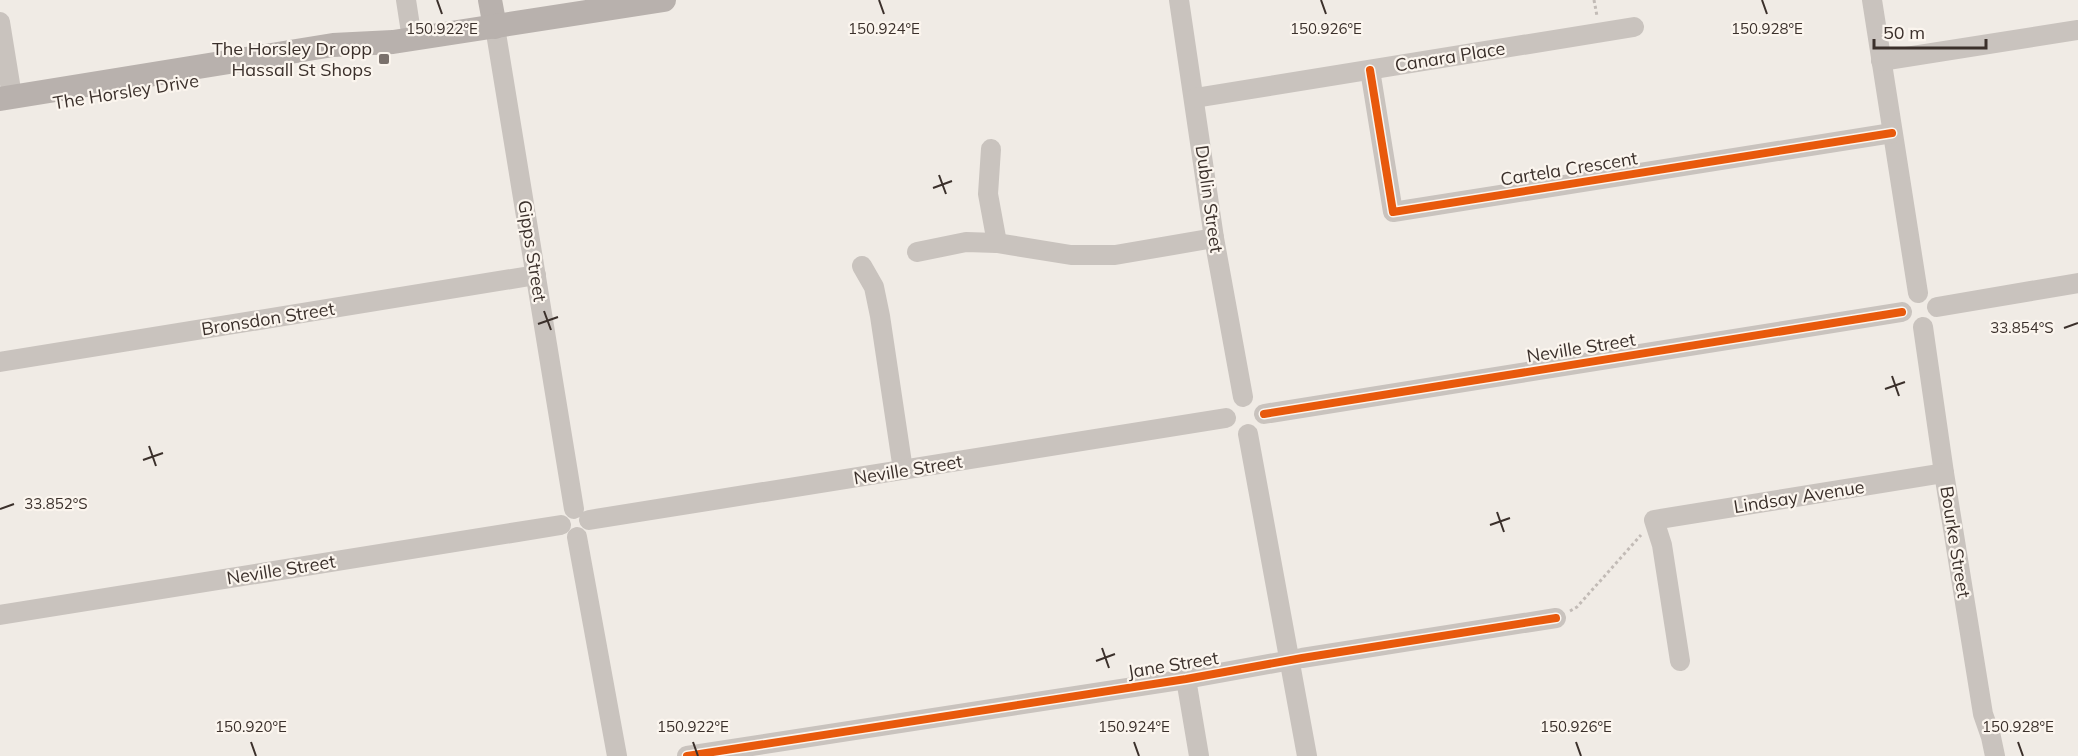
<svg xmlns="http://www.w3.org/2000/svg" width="2078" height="756" font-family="Mulish,sans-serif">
<rect width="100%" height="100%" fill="#f0ebe5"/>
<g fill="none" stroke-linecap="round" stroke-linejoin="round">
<g stroke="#c2bbb6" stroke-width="3" stroke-dasharray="3 3" stroke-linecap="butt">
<path d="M1594 0 1597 16"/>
<path d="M1570 611 1577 607 1641 535"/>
</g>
<g stroke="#c9c3be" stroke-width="20">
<path d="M406 0 412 39"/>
<path d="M1179 0 1214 238 1243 397"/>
<path d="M1872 0 1918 293"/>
<path d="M0 22 12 96"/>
<path d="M495 27 574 509"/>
<path d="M1881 61 2078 30"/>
<path d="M1370 70 1393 212 1892 133"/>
<path d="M1195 98 1634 27"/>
<path d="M991 149 988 194 997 243"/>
<path d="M917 252 966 242 997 243 1071 255H1115L1214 238"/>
<path d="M862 266 874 287 880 316 903 470"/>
<path d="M1937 307 2078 283"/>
<path d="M1923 327 1944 473 1983 714 1991 737 1995 756"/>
<path d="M0 362 536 275"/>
<path d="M1264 414 1902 312"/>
<path d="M1248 434 1307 756"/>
<path d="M589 520 1226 418"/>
<path d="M577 537 617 756"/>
<path d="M0 615 561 525"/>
<path d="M1680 661 1662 545 1654 520 1944 473"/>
<path d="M1186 679 1199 756"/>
<path d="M687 756 1186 679 1302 658 1556 618"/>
</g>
<g stroke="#b8b1ad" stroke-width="24">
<path d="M490 0 495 27"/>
<path d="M0 99 333 45 393 42 664 0"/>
</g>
<g stroke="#fbf5ee" stroke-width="11">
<g id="cycleway">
<path d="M1370 70 1393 212 1892 133"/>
<path d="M1264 414 1902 312"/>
<path d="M687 756 1186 679 1302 658 1556 618"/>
</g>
</g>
<use href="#cycleway" stroke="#e8590c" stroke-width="8"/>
</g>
<path fill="none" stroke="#3b302b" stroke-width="2" d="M437 0 442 14M879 0 884 14M1321 0 1326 14M1762 0 1767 14M939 175 946 194M933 188 952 181M544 311 551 330M538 324 558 317M2064 328 2078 323M1892 376 1899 396M1885 389 1905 382M149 446 156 466M143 460 163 453M0 509 14 504M1497 512 1504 532M1490 525 1510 518M1102 648 1109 668M1096 661 1115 654M251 742 256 756M693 742 698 756M1134 742 1139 756M1576 742 1581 756M2018 742 2023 756"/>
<rect fill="#7a716c" stroke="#fbf5ee" stroke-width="2" x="378" y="53" width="12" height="12" rx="3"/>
<g text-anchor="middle" stroke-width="4.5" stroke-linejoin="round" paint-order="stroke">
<g font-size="18" fill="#3b302b" stroke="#fbf5ee" text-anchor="end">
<text x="372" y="55">The Horsley Dr opp<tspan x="372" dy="21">Hassall St Shops</tspan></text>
</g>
<g font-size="18" fill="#3b302b" stroke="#fbf5ee">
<text transform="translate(1450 57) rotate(-9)" y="6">Canara Place</text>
<text transform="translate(126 92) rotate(-9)" y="6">The Horsley Drive</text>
<text transform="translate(1569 169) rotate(-9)" y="6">Cartela Crescent</text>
<text transform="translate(1209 199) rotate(82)" y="6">Dublin Street</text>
<text transform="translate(532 251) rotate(81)" y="6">Gipps Street</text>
<text transform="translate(268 319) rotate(-9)" y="6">Bronsdon Street</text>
<text transform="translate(1581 348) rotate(-9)" y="6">Neville Street</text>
<text transform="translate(908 470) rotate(-9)" y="6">Neville Street</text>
<text transform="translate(1799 497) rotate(-9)" y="6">Lindsay Avenue</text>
<text transform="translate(1955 542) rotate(81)" y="6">Bourke Street</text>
<text transform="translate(281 570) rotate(-9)" y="6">Neville Street</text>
<text transform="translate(1173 665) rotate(-9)" y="6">Jane Street</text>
</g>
</g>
<g font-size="15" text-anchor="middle" fill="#3b302b" stroke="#fbf5ee" stroke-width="4.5" stroke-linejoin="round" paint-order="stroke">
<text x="442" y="34">150.922°E</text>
<text x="884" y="34">150.924°E</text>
<text x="1326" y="34">150.926°E</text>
<text x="1767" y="34">150.928°E</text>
<text x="2022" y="333">33.854°S</text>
<text x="56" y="509">33.852°S</text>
<text x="251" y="732">150.920°E</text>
<text x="693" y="732">150.922°E</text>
<text x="1134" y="732">150.924°E</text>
<text x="1576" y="732">150.926°E</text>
<text x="2018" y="732">150.928°E</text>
</g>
<path d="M1874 39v9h112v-9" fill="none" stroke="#3b302b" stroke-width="3"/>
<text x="1883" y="39" font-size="18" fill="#3b302b" stroke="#fbf5ee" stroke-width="4.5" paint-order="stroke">50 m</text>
</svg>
